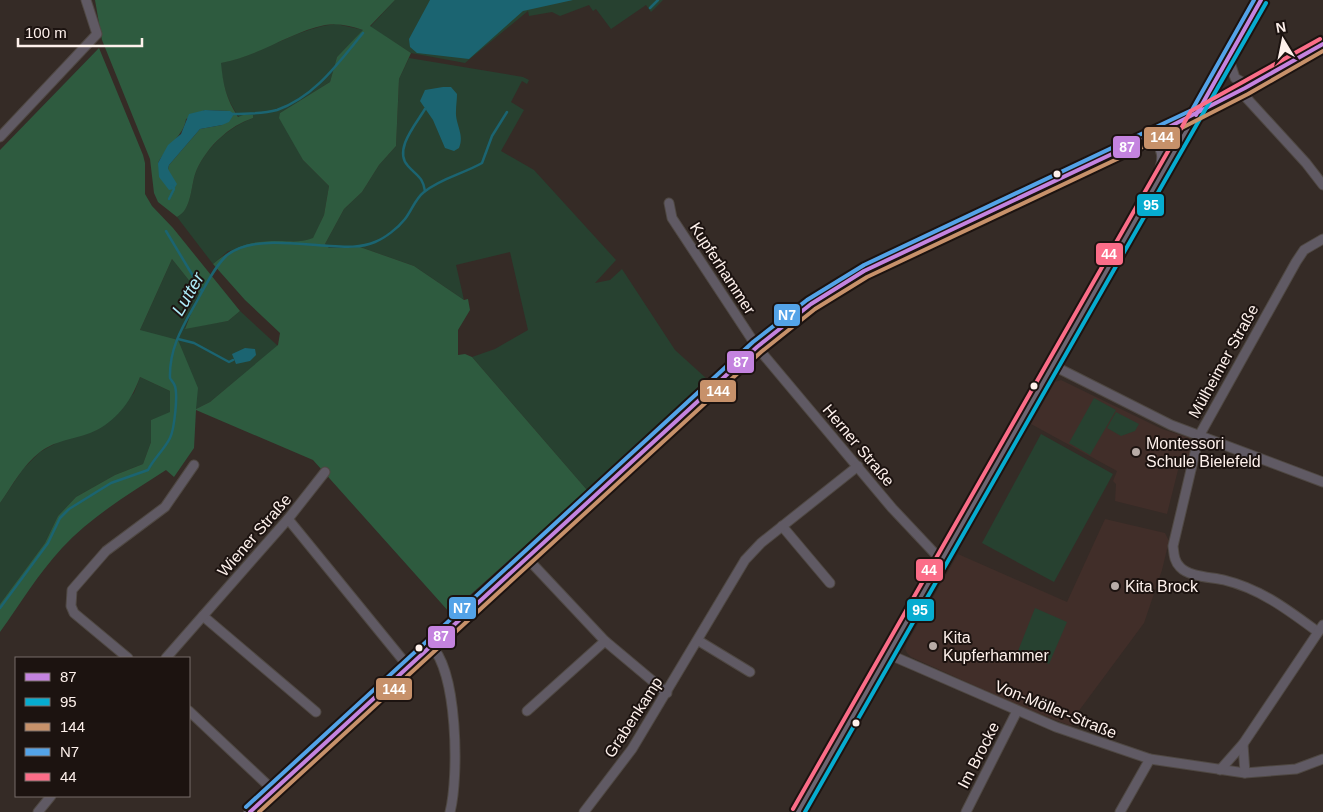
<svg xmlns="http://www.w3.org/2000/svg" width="1323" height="812" font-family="Arial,sans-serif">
<rect width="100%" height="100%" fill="#352b26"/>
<g fill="#412e29">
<path d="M1061 380 1162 429 1190 438 1192 444 1190 457 1181 458 1167 514 1115 501 1116 484 1113 481 1117 471 1031 424 1055 382Z"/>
<path d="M1105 519 1165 533 1169 541 1162 570 1144 623 1078 712H1076L1071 726 1024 708 911 657 907 653 905 649 907 643 958 554 1067 602Z"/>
</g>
<g fill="#274130">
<path d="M395 0H663L651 12 646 5 611 29 596 9 593 11 589 5 560 16 552 12 529 16 528 11 465 63 411 53 370 27Z"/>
<path d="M336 24 364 30 337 57 330 82 280 113 303 160 329 186 324 215 313 239 301 242 277 241 228 251 213 264 177 217C193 208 190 184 197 169 208 146 229 127 253 118L239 117C226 99 223 84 220 63 261 56 295 28 336 24Z"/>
<path d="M409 58 523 77 529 80 527 84 522 81 511 102 524 110 501 151 534 170 616 260 595 283 610 280 622 269 675 350 707 379 587 490 472 357 495 349 528 330 510 252 456 265 464 300 414 266 360 247 329 248 325 244 344 209 362 192 379 165 396 146 399 79Z"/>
<path d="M172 259 199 293 185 328 228 321 240 311 278 346 210 402 196 409 140 330Z"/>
<path d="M140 377 170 391V413L151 420V442L143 464 115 475 76 497 58 516 45 543 0 604V503L23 469 40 452 60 441 97 430 134 393Z"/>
<path d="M1094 398 1116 410 1090 455 1069 443Z"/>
<path d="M1116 412 1139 424 1135 431 1121 436 1107 428Z"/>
<path d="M1041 434 1113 474 1054 582 982 543Z"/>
<path d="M1035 608 1067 622 1049 664 1018 651Z"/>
</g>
<path fill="#2e5b3f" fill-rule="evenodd" d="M95 0H395L370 26 411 53 399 79 396 146 379 165 362 192 344 209 325 244 329 248 360 247 414 266 464 300 468 299 470 310 458 330V355L465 354 472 357 587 490 450 613 313 460 196 410 194 448 174 477 166 470C130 493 92 516 62 548 38 574 20 604 0 632V604L45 543 58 516 76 497 115 475 143 464 151 442V420L170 412V391L140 377C132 399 119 418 97 430 79 439 57 439 40 452 23 465 12 486 0 503V150L99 48 143 155 145 163V194L152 206 173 228 240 311 228 321 185 329 199 293 172 259 140 330 178 340 198 388 196 409 210 402 278 345 280 333 245 300 213 264C234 246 250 241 278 241 291 241 300 243 313 238L324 215 329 186 303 160 279 118 280 113 330 82 337 57 363 30C351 26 339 23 325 25 290 32 260 56 221 63 223 84 226 99 238 117L243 115H253V118C229 126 208 146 197 169 190 184 193 209 177 217L158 202 154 193 150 159 102 40ZM205 110 230 111 222 125 200 129 169 165 168 169 158 163C166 147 184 135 186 119Z"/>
<g fill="#1b6471">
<path d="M430 0H573L523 11 469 59 417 53 410 47 409 39Z"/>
<path d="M443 87H451L457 94C457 100 456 105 456 111 455 124 465 135 459 148L454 151 445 148 433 120 420 101 425 90Z"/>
<path d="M205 110 230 111 234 114 229 122 222 125 200 129 169 165 168 169 177 184 174 189 169 190 159 177 158 163 168 145 181 134 189 114Z"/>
<path d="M245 348 255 349 256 355 250 361 236 364 232 354Z"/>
</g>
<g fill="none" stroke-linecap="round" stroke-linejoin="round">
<g stroke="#1b6471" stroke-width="2.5">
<path d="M650 8 658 0"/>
<path d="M231 114C246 114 263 114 277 110 315 97 339 62 363 33"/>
<path d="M425 191C423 177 417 176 408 166 393 150 416 124 425 109"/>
<path d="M169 199 174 189 172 186"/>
<path d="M166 231 202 291"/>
<path d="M178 339 194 343 229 362 233 360"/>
<path d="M0 608 48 543 60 518 69 509 111 483 148 470C154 458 164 450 170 438 174 430 179 392 174 384 173 382 171 380 170 378 169 348 183 326 197 301 205 286 214 268 226 256 250 235 300 245 330 246 345 247 361 248 375 242 385 238 398 228 405 219 412 210 415 199 424 192 441 178 463 174 482 163L492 136 507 112"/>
</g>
<g stroke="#4f4843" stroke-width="11">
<g id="street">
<path d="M1228 56 1235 78 1244 83 1256 82"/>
<path d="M1241 92 1306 163 1323 185"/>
<path d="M1196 115 1261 81 1323 44"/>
<path d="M0 137 97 34 86 0"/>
<path d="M669 203 672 218 757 347 892 508 941 560"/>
<path d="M1052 365 1171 425 1323 482"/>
<path d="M288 519 407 665"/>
<path d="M782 526 830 583"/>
<path d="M526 557 605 641 667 693"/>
<path d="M203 616 316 712"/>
<path d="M1318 632C1288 610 1261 589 1224 580 1211 577 1189 577 1180 567 1174 561 1174 554 1173 546L1199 436 1296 262 1304 250 1323 239"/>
<path d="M699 641 750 672"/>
<path d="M430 645C458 669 459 777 450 812"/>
<path d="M888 654 1056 727 1150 759 1245 773 1296 769 1323 759"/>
<path d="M128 658 74 613 71 606 72 590 106 551 165 507 194 465"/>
<path d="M166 658 288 519 325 472"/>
<path d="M189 711 273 790"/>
<path d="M527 711 605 641"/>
<path d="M1243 744 1245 773"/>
<path d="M1220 770 1243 744 1323 625"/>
<path d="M38 812 51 796"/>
<path d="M584 812 632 749 745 560 761 543 858 466"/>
<path d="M966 812 1017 711"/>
<path d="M1120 812 1150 759"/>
</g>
</g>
<g stroke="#4f4843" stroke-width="14">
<g id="secondary">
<path d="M1143 144 1157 142C1165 150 1164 161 1161 170"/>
<path d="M250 812 338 729 757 347C792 318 827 291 867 270L1196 115"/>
<path d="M798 812 1261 0"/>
</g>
</g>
<use href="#street" stroke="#605a64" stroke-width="9"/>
<use href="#secondary" stroke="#6b6471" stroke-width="12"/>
<g stroke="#1c1310" stroke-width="8">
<g id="bus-1">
<path d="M1196 115 1261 0"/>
<path d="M250 812 757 347 811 304 864 271 1165 129 1245 88 1323 44"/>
</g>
</g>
<g stroke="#1c1310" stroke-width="8">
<path id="bus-2" d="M805 812 1266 3"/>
</g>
<g stroke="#1c1310" stroke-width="8">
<path id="bus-3" d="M259 812 761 352 815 309 867 277 1168 135 1248 94 1323 51"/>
</g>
<g stroke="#1c1310" stroke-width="8">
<path id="bus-4" d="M246 807 753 342 807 300 864 265 1192 110 1254 0"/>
</g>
<g stroke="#1c1310" stroke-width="8">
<path id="bus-5" d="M793 809 1191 111 1320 39"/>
</g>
<use href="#bus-1" stroke="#c483df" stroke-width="4"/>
<use href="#bus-2" stroke="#06acd0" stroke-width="4"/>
<use href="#bus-3" stroke="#c7916a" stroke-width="4"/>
<use href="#bus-4" stroke="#53a3e8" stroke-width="4"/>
<use href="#bus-5" stroke="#fb6d88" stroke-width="4"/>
</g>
<g fill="#fef1ec" stroke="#1c1310" stroke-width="2">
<circle cx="1057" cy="174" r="4.5"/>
<circle cx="1034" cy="386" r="4.5"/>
<circle cx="419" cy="648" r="4.5"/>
<circle cx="856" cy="723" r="4.5"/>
</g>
<g fill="#b8aca7" stroke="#1c1310" stroke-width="2">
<circle cx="1136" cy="452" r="5"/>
<circle cx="1115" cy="586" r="5"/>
<circle cx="933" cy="646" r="5"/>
</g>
<g text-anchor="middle" stroke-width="4" stroke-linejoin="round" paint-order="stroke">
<g font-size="16" fill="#fef1ec" stroke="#1c1310">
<text transform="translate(723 268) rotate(57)" y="6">Kupferhammer</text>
<text transform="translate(1223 361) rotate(-61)" y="6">Mülheimer Straße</text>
<text transform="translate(859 445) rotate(50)" y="6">Herner Straße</text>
<text transform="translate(254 535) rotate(-49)" y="6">Wiener Straße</text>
<text transform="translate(1056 709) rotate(22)" y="6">Von-Möller-Straße</text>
<text transform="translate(633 717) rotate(-57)" y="6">Grabenkamp</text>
<text transform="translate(978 755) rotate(-63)" y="6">Im Brocke</text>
</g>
<g font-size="16" fill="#fef1ec" stroke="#1c1310" text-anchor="start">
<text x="1146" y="449">Montessori<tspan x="1146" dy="18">Schule Bielefeld</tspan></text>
<text x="1125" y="592">Kita Brock</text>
<text x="943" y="643">Kita<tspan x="943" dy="18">Kupferhammer</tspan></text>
</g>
<g font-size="18" font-style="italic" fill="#aeebf8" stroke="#1c1310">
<text transform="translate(188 294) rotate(-60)" y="6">Lutter</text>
</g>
</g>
<g stroke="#1c1310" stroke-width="2">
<rect x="1143" y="126" width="38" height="24" rx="5" fill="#c7916a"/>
<rect x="1112" y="135" width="29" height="24" rx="5" fill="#c483df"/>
<rect x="1136" y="193" width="29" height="24" rx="5" fill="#06acd0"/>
<rect x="1095" y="242" width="29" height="24" rx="5" fill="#fb6d88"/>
<rect x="773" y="303" width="28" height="24" rx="5" fill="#53a3e8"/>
<rect x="726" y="350" width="29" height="24" rx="5" fill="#c483df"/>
<rect x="699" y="379" width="38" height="24" rx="5" fill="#c7916a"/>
<rect x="915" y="558" width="29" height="24" rx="5" fill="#fb6d88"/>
<rect x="448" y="596" width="29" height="24" rx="5" fill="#53a3e8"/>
<rect x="906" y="598" width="29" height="24" rx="5" fill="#06acd0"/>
<rect x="427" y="625" width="29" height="24" rx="5" fill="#c483df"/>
<rect x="375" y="677" width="38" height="24" rx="5" fill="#c7916a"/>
</g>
<g font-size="14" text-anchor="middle" font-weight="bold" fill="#fff">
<text x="1162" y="142">144</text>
<text x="1127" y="152">87</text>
<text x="1151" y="210">95</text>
<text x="1109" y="259">44</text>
<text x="787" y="320">N7</text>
<text x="741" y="367">87</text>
<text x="718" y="396">144</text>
<text x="929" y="575">44</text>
<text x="462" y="613">N7</text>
<text x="920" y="615">95</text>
<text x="441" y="641">87</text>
<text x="394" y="694">144</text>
</g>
<rect x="15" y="657" width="175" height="140" fill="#1c1310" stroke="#766c68"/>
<rect x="25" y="673" width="25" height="8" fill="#c483df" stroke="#766c68"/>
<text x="60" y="682" font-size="15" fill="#fef1ec">87</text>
<rect x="25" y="698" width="25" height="8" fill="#06acd0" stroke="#766c68"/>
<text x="60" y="707" font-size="15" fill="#fef1ec">95</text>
<rect x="25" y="723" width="25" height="8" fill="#c7916a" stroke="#766c68"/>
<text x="60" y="732" font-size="15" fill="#fef1ec">144</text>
<rect x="25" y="748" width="25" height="8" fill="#53a3e8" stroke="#766c68"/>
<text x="60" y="757" font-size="15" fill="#fef1ec">N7</text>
<rect x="25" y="773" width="25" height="8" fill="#fb6d88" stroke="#766c68"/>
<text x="60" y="782" font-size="15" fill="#fef1ec">44</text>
<g transform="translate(1283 40) rotate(350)" stroke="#1c1310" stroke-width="4" paint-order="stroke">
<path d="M0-4L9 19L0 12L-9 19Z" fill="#fef1ec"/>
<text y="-8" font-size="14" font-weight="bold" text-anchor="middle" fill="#fef1ec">N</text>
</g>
<path d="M18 38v8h124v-8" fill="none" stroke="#fef1ec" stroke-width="2.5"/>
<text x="25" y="38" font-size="15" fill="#fef1ec" stroke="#1c1310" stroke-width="4" paint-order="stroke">100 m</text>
</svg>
